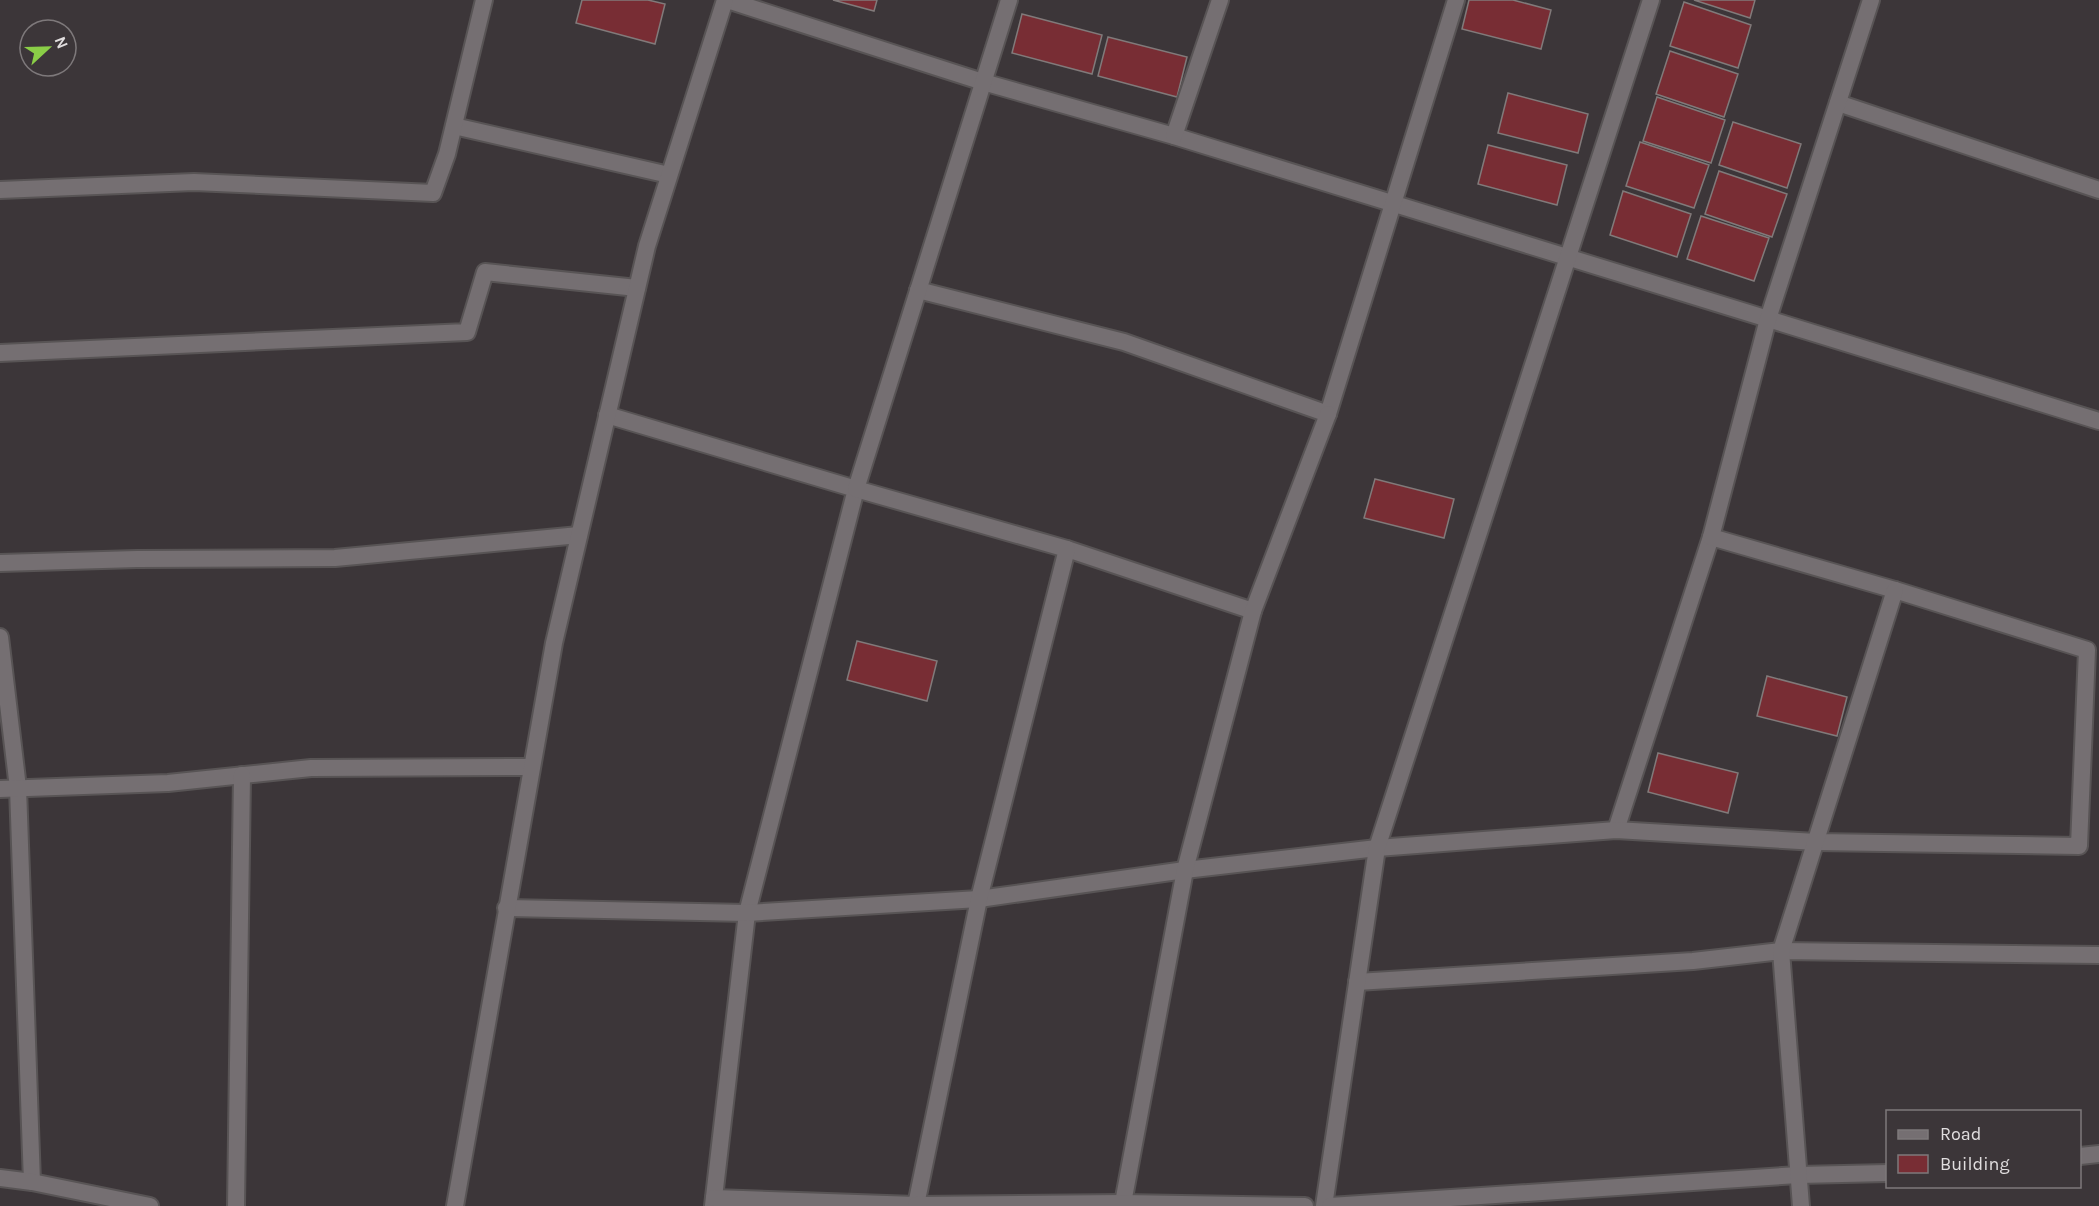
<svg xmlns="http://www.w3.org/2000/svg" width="2099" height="1206" font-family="Karla,sans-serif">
<rect width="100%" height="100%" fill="#3c3639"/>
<g fill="#782d34" stroke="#817a7a" stroke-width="1.5">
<path d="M582 0H648L665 4 655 44 576 23Z"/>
<path d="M833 0H877L874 11Z"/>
<path d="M1469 0H1513L1551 10 1541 49 1462 29Z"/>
<path d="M1694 0H1755L1750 18Z"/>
<path d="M1684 2 1751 25 1738 68 1670 46Z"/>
<path d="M1022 14 1102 35 1092 74 1012 53Z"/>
<path d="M1108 37 1187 57 1177 97 1098 76Z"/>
<path d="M1670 51 1738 74 1724 117 1656 94Z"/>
<path d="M1508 93 1588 114 1578 153 1498 133Z"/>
<path d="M1657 97 1725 120 1711 163 1643 141Z"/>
<path d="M1733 122 1801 144 1787 188 1719 165Z"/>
<path d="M1640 142 1709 165 1694 208 1626 186Z"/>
<path d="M1488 145 1567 165 1557 205 1478 184Z"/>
<path d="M1719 171 1787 194 1772 237 1705 214Z"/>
<path d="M1623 191 1691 214 1677 257 1610 235Z"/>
<path d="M1701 216 1769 238 1754 281 1687 259Z"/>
<path d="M1375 479 1454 499 1444 538 1364 518Z"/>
<path d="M857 641 937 661 927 701 847 680Z"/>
<path d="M1767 676 1847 697 1837 736 1757 716Z"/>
<path d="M1658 753 1738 773 1728 813 1648 792Z"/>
</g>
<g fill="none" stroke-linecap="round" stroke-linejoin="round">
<g stroke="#585455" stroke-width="20">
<g id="minor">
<path d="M727 0 983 82 1174 136 2099 421"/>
<path d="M1838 103 2099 190"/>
<path d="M454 126 669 175"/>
<path d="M1174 136 1220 0"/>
<path d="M0 190 194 182 433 193 447 154 484 0"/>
<path d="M918 290 1124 342 1328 414 1456 0"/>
<path d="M0 353 467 332 485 272 637 288"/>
<path d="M607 415 856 489 747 913 713 1206"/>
<path d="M1067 549 1253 611"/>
<path d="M0 563 137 559 335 558 579 535"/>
<path d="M0 637 18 788 32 1182"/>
<path d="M0 789 168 783 311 768 531 767"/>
<path d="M1616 830 1711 537"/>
<path d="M506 908 747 913 979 899 1185 870 1377 848 1616 830 1816 842 2079 846 2087 650 1895 590 1711 537 1768 319 1871 0"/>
<path d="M1357 982 1693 961 1781 951 2099 955"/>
<path d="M2080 1156 2099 1154"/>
<path d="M0 1178 32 1182 150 1206"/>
<path d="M714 1198 916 1205 979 899 1067 549 856 489 1009 0"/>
<path d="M1123 1203 1185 870 1253 611 1328 414"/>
<path d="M916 1205 1123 1203 1305 1206"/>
<path d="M236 1206 242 775"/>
<path d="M1324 1206 1377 848 1651 0"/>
<path d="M1330 1206 1798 1175 1888 1173"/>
<path d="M1801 1206 1781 951 1895 590"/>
</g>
</g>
<g stroke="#585455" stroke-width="20">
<path id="tertiary" d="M455 1206 554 643 647 246 725 0"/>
</g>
<use href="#minor" stroke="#756f72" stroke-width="16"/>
<use href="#tertiary" stroke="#756f72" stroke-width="16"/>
</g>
<rect x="1886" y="1110" width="195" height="78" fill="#3c3639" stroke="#7e797b" stroke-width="1.5"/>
<rect x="1898" y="1130" width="30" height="9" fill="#756f72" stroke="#7e797b" stroke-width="1.5"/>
<text x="1940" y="1140" font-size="18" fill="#e1dedf">Road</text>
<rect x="1898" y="1155" width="30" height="18" fill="#782d34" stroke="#7e797b" stroke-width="1.5"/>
<text x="1940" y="1170" font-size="18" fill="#e1dedf">Building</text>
<g transform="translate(48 48) rotate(68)"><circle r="28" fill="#3c3639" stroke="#7e797b" stroke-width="1.5"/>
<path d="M0-4.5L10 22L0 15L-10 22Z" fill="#8ace47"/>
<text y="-9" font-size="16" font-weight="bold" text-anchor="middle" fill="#e1dedf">N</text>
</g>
</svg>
